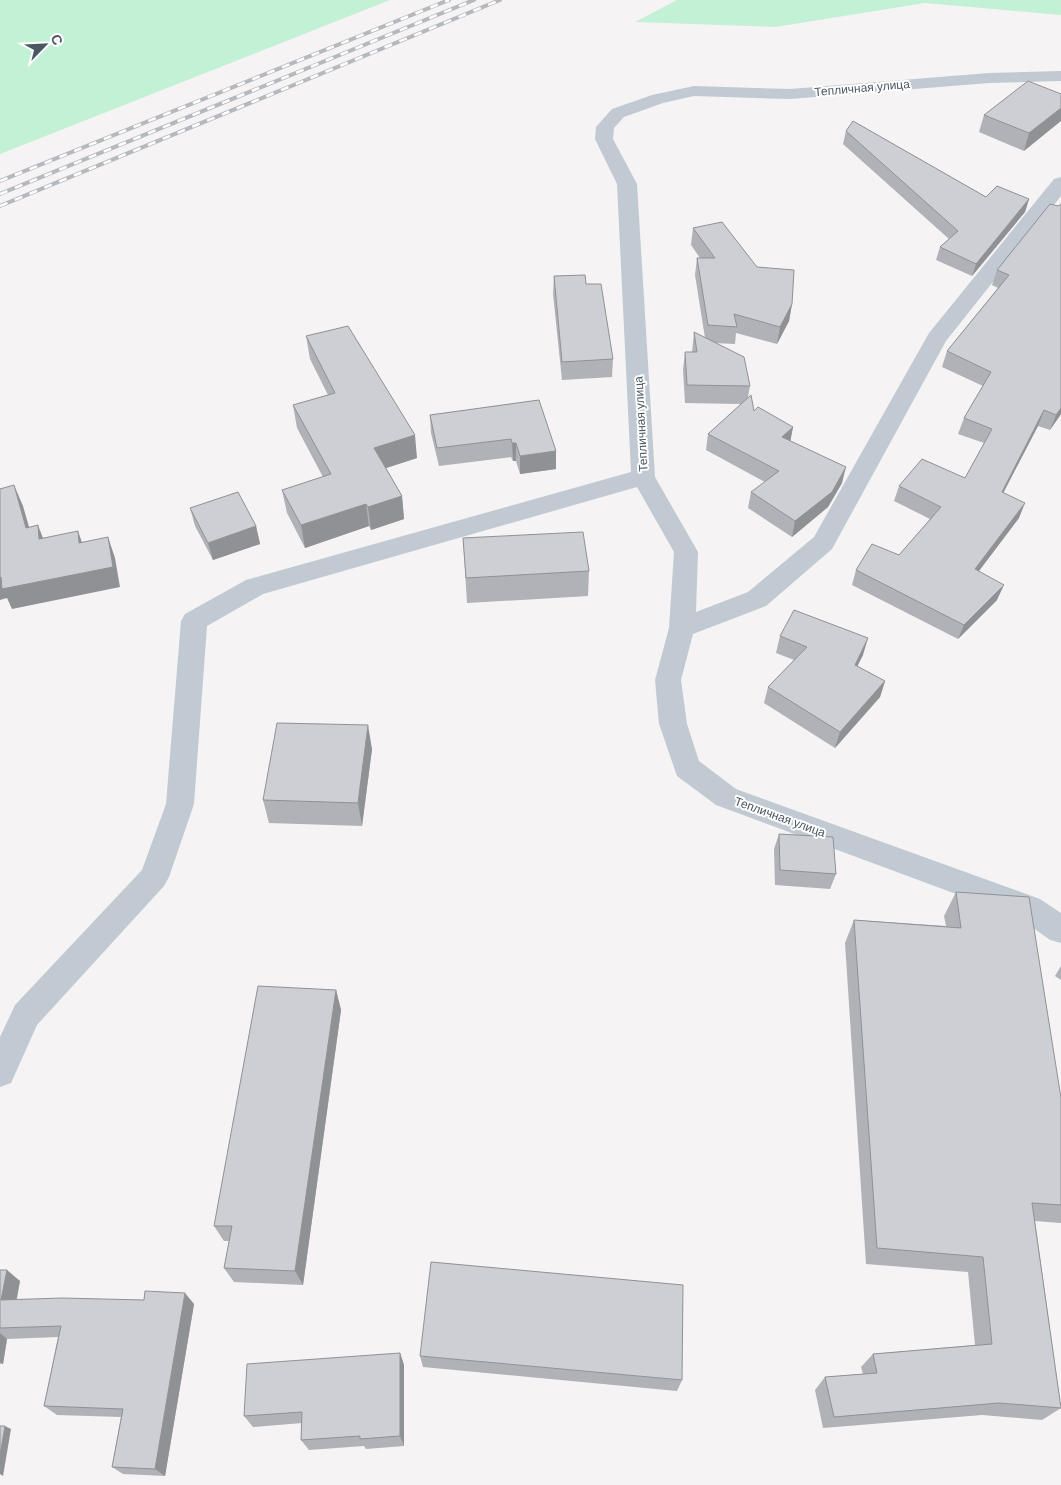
<svg xmlns="http://www.w3.org/2000/svg" width="1061" height="1485" font-family="'DM Sans',sans-serif">
<rect width="100%" height="100%" fill="#f5f3f3"/>
<g fill="#c3f1d5">
<path d="M0 0H390L0 154Z"/>
<path d="M677 0H1061V15L925 3 775 27 635 22Z"/>
</g>
<g fill="none" stroke-linecap="round" stroke-linejoin="round">
<path fill="#c1cad2" fill-rule="evenodd" d="M1061 71V81L989 83 790 99 694 96 663 103 624 117 614 128 613 139 637 184 655 477 698 552 696 612 748 592 814 537 929 333 1054 179 1061 177V196L946 341 832 549 766 606 693 634 681 680 687 724 699 761 736 789 1040 899 1061 913V943L1050 940 1018 917 716 805 677 776 659 724 655 680 669 628 674 552 637 487 263 594 207 626 194 804 169 877 164 886 37 1025 11 1083 0 1087V1037L15 1005 142 870 166 804 181 621 185 614 246 580 631 472 617 184 595 139 596 127 612 109 652 95 694 86 790 89 989 73Z"/>
<g stroke="#b5b8bd" stroke-width="4">
<g id="rail">
<path d="M0 181 449 0"/>
<path d="M0 194 474 0"/>
<path d="M0 206 500 0"/>
</g>
</g>
<use href="#rail" stroke="#fff" stroke-width="2.5" stroke-dasharray="8" stroke-linecap="butt"/>
</g>
<g fill="#b0b2b7">
<path d="M1061 94 1024 151 979 132 984 115Z"/>
<path d="M846 131 986 197 1029 199 1025 212 972 276 936 260 940 247 949 239 843 144Z"/>
<path d="M1050 204 1061 414 1050 430 1038 426 1003 492 1019 518 979 571 997 600 958 639 852 585 856 570 899 555 930 519 894 501 899 486 965 478 984 443 958 434 964 418 983 386 942 367 947 351 998 288 992 285 997 270Z"/>
<path d="M693 228 757 267 792 304 789 321 777 344 736 333 735 344 714 343 750 386 748 397 754 411 793 427 790 441 842 483 828 507 792 537 748 508 751 492 765 482 706 450 708 434 741 404 685 403 683 370 685 352H692L694 332 705 338 695 275 697 258H700L691 245Z"/>
<path d="M554 276 586 284 613 359 612 377 562 380 553 294Z"/>
<path d="M306 336 417 458 386 468 402 496 404 519 371 530 369 526 305 548 287 513 282 490 323 477 297 428 293 405 328 395 310 359Z"/>
<path d="M539 400 556 469 520 474 516 461H513L511 457 439 466 431 433 430 415Z"/>
<path d="M190 508 256 526 260 544 213 560 195 526Z"/>
<path d="M463 538 589 571 588 596 467 603Z"/>
<path d="M780 636 863 655 857 666 885 681 880 697 835 748 764 703 768 687 794 660 776 653Z"/>
<path d="M372 749 362 826 269 823 263 800Z"/>
<path d="M779 834 836 874 830 889 775 885 774 849Z"/>
<path d="M956 892 1061 1098V1223H1060L1035 1221 1061 1408 1042 1420 982 1415 823 1428 815 1390 825 1377 863 1374 861 1367 873 1354 975 1345 968 1272 866 1264 845 943 854 920 946 926 944 916Z"/>
<path d="M1061 966V980L1055 976Z"/>
<path d="M336 990 341 1010 303 1285 234 1282 224 1268 229 1241H224L214 1226Z"/>
<path d="M0 1270 20 1281 17 1299 194 1304 165 1476 123 1474 112 1467 121 1417 57 1415 44 1406 58 1337 7 1339 3 1364H0Z"/>
<path d="M400 1353 404 1365V1446L366 1449 364 1446 309 1450 301 1440 302 1423 253 1427 244 1416Z"/>
<path d="M420 1356 682 1380 677 1391 423 1367Z"/>
</g>
<g fill="#909195">
<path d="M1061 108V121L1024 151 1029 133Z"/>
<path d="M1029 199 1025 212 972 276 976 264Z"/>
<path d="M792 304 789 321 777 344 780 327Z"/>
<path d="M1061 408V414L1050 430 1056 415Z"/>
<path d="M1044 410 1038 426 996 507 1002 492Z"/>
<path d="M793 427 790 443 782 437Z"/>
<path d="M415 435 417 458 377 471 374 448Z"/>
<path d="M512 443H516V461H513Z"/>
<path d="M556 451V469L520 474V456Z"/>
<path d="M846 467 842 483 828 507 792 537 795 521Z"/>
<path d="M14 485 23 506 35 548 26 528Z"/>
<path d="M402 496 404 519 371 530 368 507Z"/>
<path d="M1025 503 1019 518 969 584 975 569Z"/>
<path d="M366 504 369 526 305 548 301 525Z"/>
<path d="M38 525 46 546 39 539Z"/>
<path d="M256 526 260 544 213 560 208 543Z"/>
<path d="M78 531 85 551 79 543Z"/>
<path d="M108 537 115 558 120 587 12 609 7 598 0 600V578Z"/>
<path d="M1004 585 997 600 958 639 964 625Z"/>
<path d="M868 638 863 655 850 681 855 665Z"/>
<path d="M885 681 880 697 835 748 840 732Z"/>
<path d="M368 725 372 749 362 826 358 803Z"/>
<path d="M336 990 341 1010 303 1285 295 1271Z"/>
<path d="M7 1270 20 1281 14 1311 1 1300Z"/>
<path d="M185 1293 194 1304 165 1476 155 1469Z"/>
<path d="M0 1333 7 1339 3 1364 0 1362Z"/>
<path d="M400 1353 404 1365V1446L400 1436Z"/>
<path d="M5 1426 11 1429 3 1476 0 1474V1455Z"/>
</g>
<g fill="#cdcfd5" stroke="#909195">
<path d="M1028 81 1061 94V108L1029 133 984 115Z"/>
<path d="M853 121 986 197 997 186 1029 199 976 264 940 247 958 231 846 131Z"/>
<path d="M1050 204 1058 206 1061 204V408L1056 415 1044 410 1002 492 1025 503 975 569 1004 585 964 625 856 570 872 544 899 555 941 507 899 486 922 459 965 478 992 429 964 418 991 372 947 351 1009 275 997 270Z"/>
<path d="M722 222 757 267 794 270 792 304 780 327 734 314 737 327 708 325 697 258H715L693 228Z"/>
<path d="M585 275 586 284H601L613 359 562 362 554 276Z"/>
<path d="M348 326 415 435 374 448 402 496 368 507 366 504 301 525 282 490 331 474 293 405 335 393 306 336Z"/>
<path d="M694 332 744 357 750 386 687 385 685 352H697Z"/>
<path d="M751 395 754 411 758 407 793 427 782 437 846 467 832 492 795 521 751 492 779 471 708 434Z"/>
<path d="M539 400 556 451 520 456 516 443H512L511 439 437 448 430 415Z"/>
<path d="M14 485 26 528 38 525 39 539 78 531 79 543 108 537 113 567 2 589 1 577 0 578V489Z"/>
<path d="M238 492 256 526 208 543 190 508Z"/>
<path d="M583 532 589 571 466 578 463 538Z"/>
<path d="M794 610 868 638 855 665 885 681 840 732 768 687 807 647 780 636Z"/>
<path d="M277 723 368 725 358 803 263 800Z"/>
<path d="M779 834 833 837 836 874 780 870Z"/>
<path d="M956 892 1029 897 1061 1098V1205L1032 1203 1061 1408 999 1403 834 1417 825 1377 877 1373 873 1354 992 1344 983 1257 877 1248 854 920 961 928Z"/>
<path d="M258 986 336 990 295 1271 224 1268 232 1226H214Z"/>
<path d="M431 1262 683 1285 682 1380 420 1356Z"/>
<path d="M0 1270H7L1 1300 62 1298 144 1300 145 1291 185 1293 155 1469 112 1467 123 1409 44 1406 61 1326 0 1328Z"/>
<path d="M400 1353V1436L360 1439V1436L301 1440 302 1412 244 1416 247 1364Z"/>
<path d="M0 1426H5L0 1455Z"/>
</g>
<g text-anchor="middle" stroke-width="4" stroke-linejoin="round" paint-order="stroke">
<g font-size="12" fill="#4a5661" stroke="#fff">
<text transform="translate(862 88) rotate(-5)" y="4">Тепличная улица</text>
<text transform="translate(641 424) rotate(-93)" y="4">Тепличная улица</text>
<text transform="translate(780 817) rotate(20)" y="4">Тепличная улица</text>
</g>
</g>
<g transform="translate(45 45) rotate(66)" stroke="#ffffff" stroke-width="4" paint-order="stroke">
<path d="M0-4L9 19L0 12L-9 19Z" fill="#4a5661"/>
<text y="-8" font-size="14" font-weight="bold" text-anchor="middle" fill="#4a5661">С</text>
</g>
</svg>
